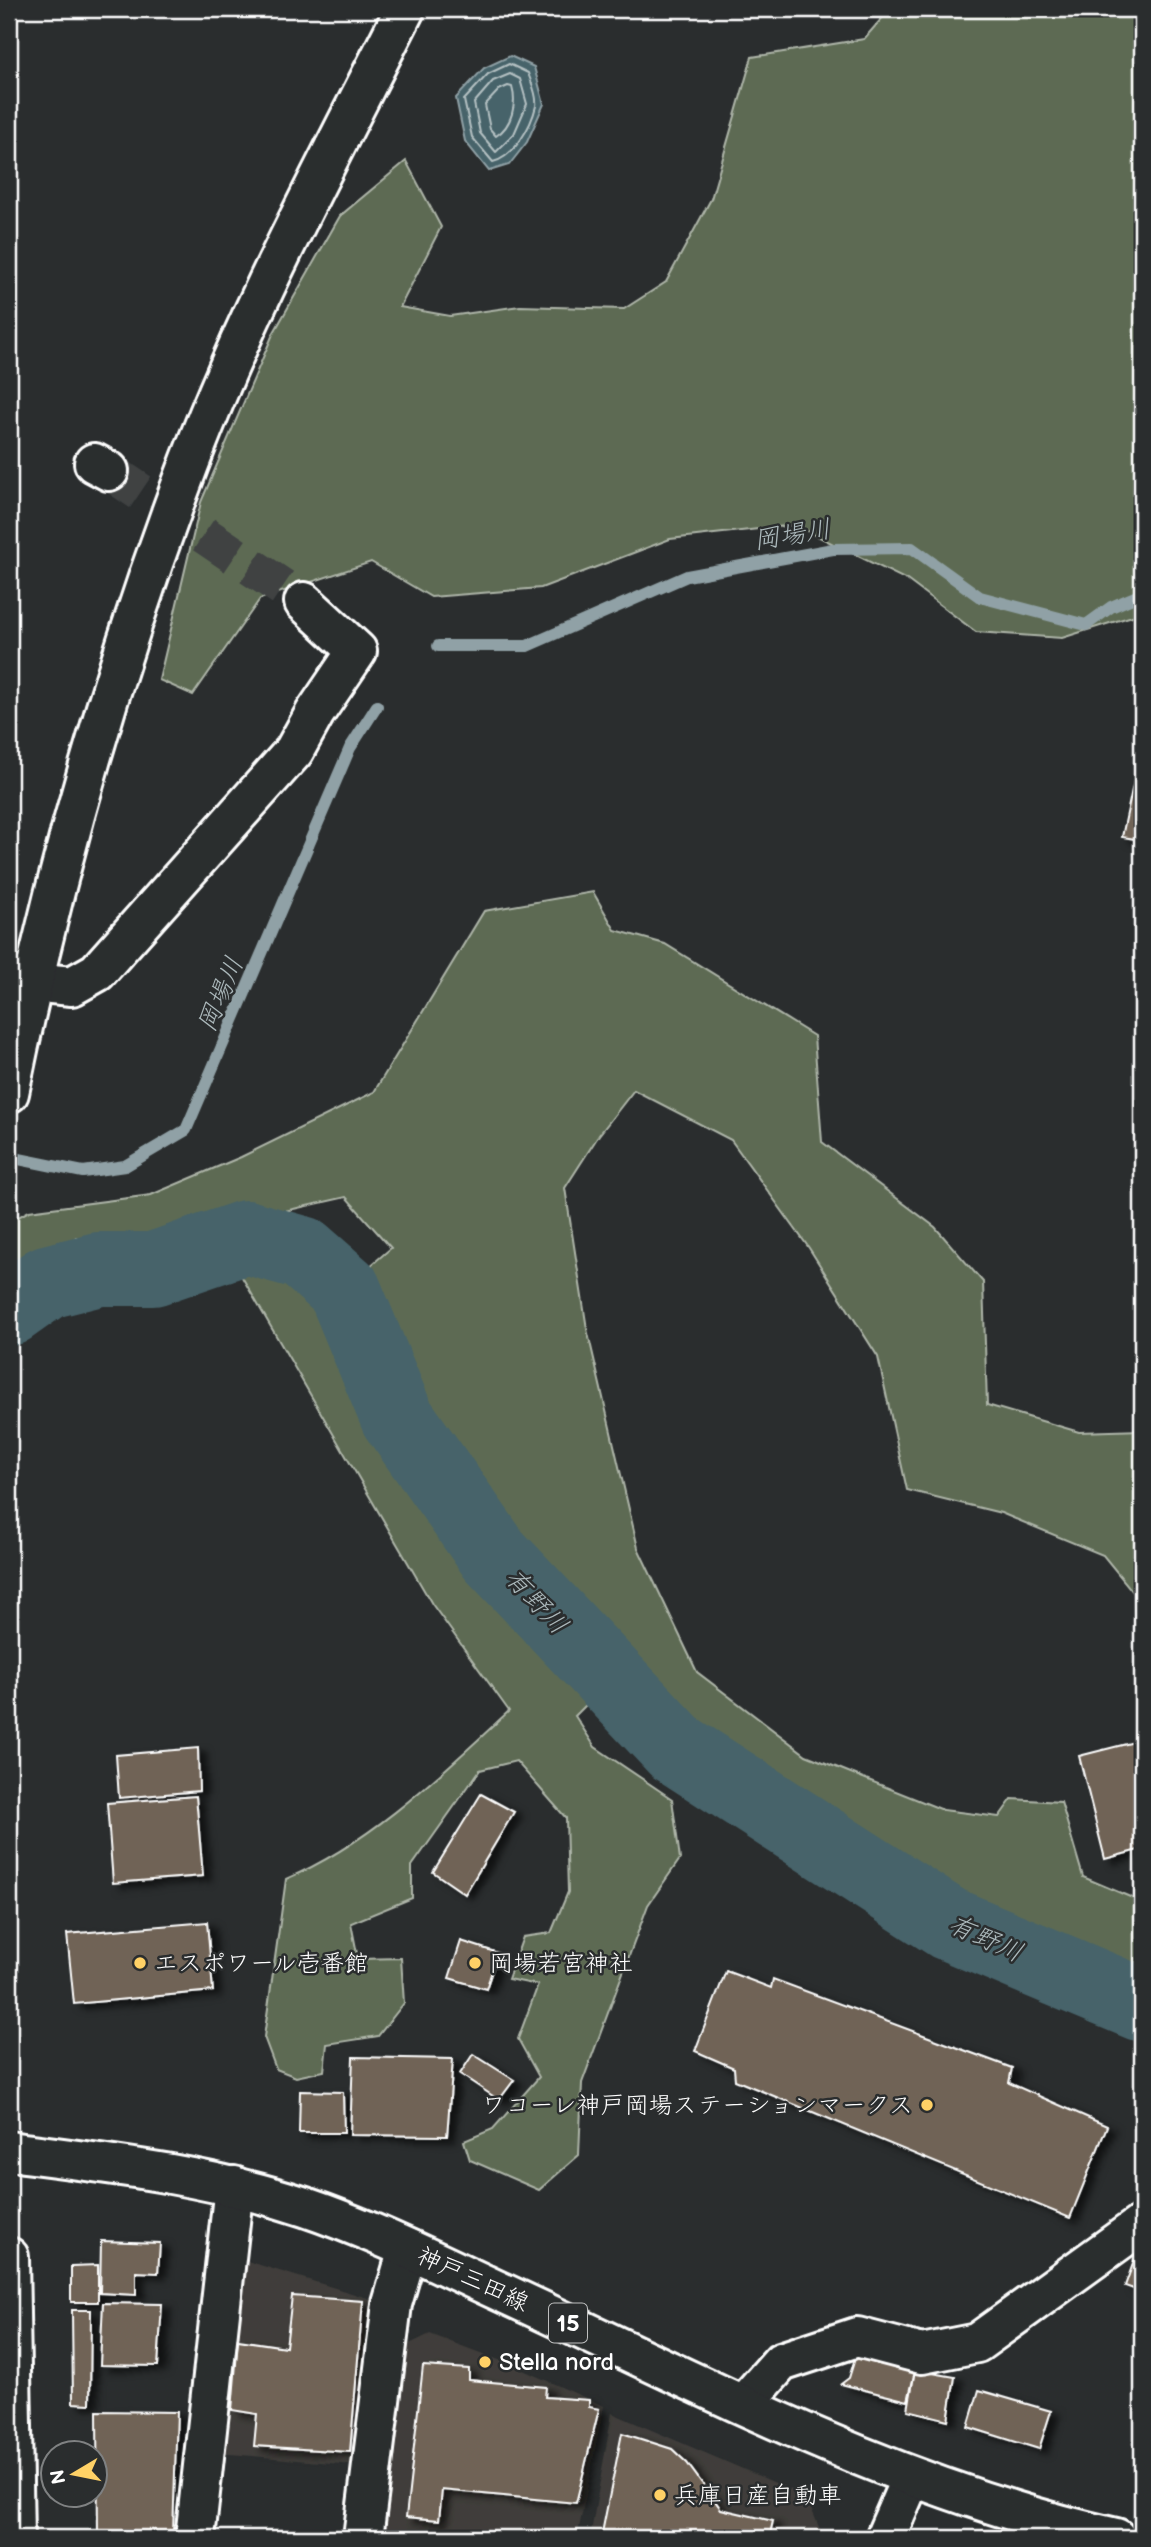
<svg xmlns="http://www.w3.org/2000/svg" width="1151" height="2547" font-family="'Balsamiq Sans','Klee One',sans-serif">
<defs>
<filter id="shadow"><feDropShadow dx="8" dy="4.5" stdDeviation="3.5" flood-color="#0009"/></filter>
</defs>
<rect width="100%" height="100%" fill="#2a2d2e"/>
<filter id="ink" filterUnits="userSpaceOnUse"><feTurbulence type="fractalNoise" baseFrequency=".0143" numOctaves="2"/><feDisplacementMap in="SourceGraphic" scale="14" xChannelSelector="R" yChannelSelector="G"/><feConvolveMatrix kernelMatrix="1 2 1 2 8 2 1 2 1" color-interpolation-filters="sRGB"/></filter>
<g filter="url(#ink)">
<g fill="#3f3d3a">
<path d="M237 2258 371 2299 353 2465 218 2453Z"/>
<path d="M430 2334 507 2363 604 2406 577 2538H381L405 2346Z"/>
<path d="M612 2413 806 2496 822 2534 820 2538H590Z"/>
</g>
<g fill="#5d6b53" stroke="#aeb5a9" stroke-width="2">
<path d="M890 9H1142V613L1062 638 976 632 907 580 795 525 670 539 541 588 431 597 371 562 260 599 193 695 159 680 201 502 273 334 340 216 406 161 441 227 400 307 450 316 520 306 624 309 666 282 711 199 752 57 864 39Z"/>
<path d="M593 892 615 930 665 944 814 1036 822 1142 935 1227 983 1282 987 1405 1079 1432 1142 1430V1603L1103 1555 1001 1513 907 1490 878 1357 809 1248 731 1140 634 1090 599 1135 565 1188 587 1329 638 1548 697 1672 806 1755 943 1810 999 1817 1012 1799 1061 1802 1083 1877 1142 1902V2033L950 1944 827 1874 697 1777 605 1686 575 1716 595 1747 672 1799 680 1859 648 1905 582 2083 579 2155 539 2190 470 2160 464 2141 493 2129 539 2077 518 2039 538 1985 508 1979 523 1937 551 1933 568 1892 566 1818 516 1761 480 1770 412 1866V1898L351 1923 358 1959 401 1958 404 2003 378 2036 327 2044 324 2071 296 2077 276 2069 264 2037 286 1879C371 1843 442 1773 509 1711L432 1604 235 1265 302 1236 361 1274 391 1248 346 1197 267 1215 151 1250 76 1237 9 1285V1222L29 1211 151 1195 241 1157 374 1092 484 911Z"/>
</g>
<path fill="#46636a" stroke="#90a1a6" stroke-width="2" d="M510 56 534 67 544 104 527 142 509 165 489 171 465 141 456 98 484 68Z"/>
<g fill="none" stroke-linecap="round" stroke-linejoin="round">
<g stroke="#b5c1c3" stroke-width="2">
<path d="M509 64 528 73C531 82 538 96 536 106 531 127 514 157 493 162L472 137 464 100 488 74Z"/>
<path d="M510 74 520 79 527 104 514 134 496 152 480 133 474 103 493 81Z"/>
<path d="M508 86 512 87C517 104 512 126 496 136L490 129 485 105 499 90Z"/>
</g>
<g stroke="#90a1a6" stroke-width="12">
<path d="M438 646H527L687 576 833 549 912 548 980 597 1086 625 1111 607 1142 594"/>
<path d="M9 1157 83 1172 125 1166 186 1130 350 748 377 706"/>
</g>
<path stroke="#46636a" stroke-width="74" d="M9 1309 47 1282 99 1269H153L246 1237 303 1253 344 1289 397 1417 494 1555 676 1748 949 1924 1142 2005"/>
</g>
<g fill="#706356" stroke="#fff" stroke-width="2" filter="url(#shadow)">
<path d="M1134 780 1142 781V840L1122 837Z"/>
<path d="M1142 1740V1849L1105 1859 1079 1756Z"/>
<path d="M198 1748 199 1791 119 1798 116 1755Z"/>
<path d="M481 1794 514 1812 465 1894 433 1872Z"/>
<path d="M196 1796 203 1876 113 1883 107 1803Z"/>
<path d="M207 1922 213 1991 74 2004 67 1934Z"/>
<path d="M461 1941 498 1953 486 1989 449 1978Z"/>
<path d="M726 1971 771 1988 773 1979 1012 2068 1009 2083 1107 2126 1070 2218 735 2080 734 2068 695 2051Z"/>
<path d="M473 2054 514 2080 499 2100 460 2074Z"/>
<path d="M353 2057 453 2059 447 2136 350 2135Z"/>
<path d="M300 2091 343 2092 344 2133H299Z"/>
<path d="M101 2241 160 2243 158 2273 136 2272V2295L100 2293Z"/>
<path d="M1134 2261 1142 2264V2292L1125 2286Z"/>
<path d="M98 2265V2302H71V2266Z"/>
<path d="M292 2296 363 2301 350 2452 254 2446 257 2414 232 2410 238 2340 286 2347Z"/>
<path d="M103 2303 162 2304 158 2366 100 2365Z"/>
<path d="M72 2310H91L90 2404 73 2403Z"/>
<path d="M857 2352 916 2367 908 2401 841 2384 849 2378Z"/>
<path d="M423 2366 469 2369V2380L546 2387 545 2397 589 2400V2407L599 2409 576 2503 442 2490 439 2520 406 2517Z"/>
<path d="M915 2370 955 2377 948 2420 908 2410Z"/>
<path d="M979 2390 1051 2411 1039 2449 968 2427Z"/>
<path d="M97 2411 177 2412 173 2533 141 2532 140 2538H98Z"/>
<path d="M622 2433 672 2449 687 2463 721 2509 773 2521 769 2538H601Z"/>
</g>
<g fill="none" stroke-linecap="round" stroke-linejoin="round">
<path stroke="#3f4243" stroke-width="38" stroke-dasharray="38 19" stroke-linecap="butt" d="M109 471 304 602"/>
<g stroke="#fff" stroke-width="44">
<g id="street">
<path d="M94 463 109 471"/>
<path d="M9 975 31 982 72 986 97 972 294 751 315 713 357 651 304 602"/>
<path d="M744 2404 781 2362 857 2337 922 2354 977 2343 1142 2224"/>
<path d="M195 2538 234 2186"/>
<path d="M363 2538 392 2304 408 2249"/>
</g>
</g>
<g stroke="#fff" stroke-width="44">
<g id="secondary">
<path d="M9 1093C51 886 108 681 182 483 242 319 327 164 405 9"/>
<path d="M9 2257 14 2538"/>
<path d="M885 2538 911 2478"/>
</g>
</g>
<g stroke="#fff" stroke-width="44">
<path id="primary" d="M9 2151C110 2164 208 2175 305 2207 376 2231 444 2266 512 2297 709 2388 903 2491 1116 2538"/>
</g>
<use href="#street" stroke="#2a2d2e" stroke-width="38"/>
<use href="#secondary" stroke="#2a2d2e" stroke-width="38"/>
<use href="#primary" stroke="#2a2d2e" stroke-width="38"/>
</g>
</g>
<g fill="#ffd166" stroke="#2a2d2e" stroke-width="2.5">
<circle cx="140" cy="1963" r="7"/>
<circle cx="475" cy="1963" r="7"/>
<circle cx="927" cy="2105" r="7"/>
<circle cx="485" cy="2362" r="7"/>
<circle cx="660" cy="2495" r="7"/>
</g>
<g text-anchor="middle" stroke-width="5" stroke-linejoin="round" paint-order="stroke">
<rect fill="#2a2d2e" stroke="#bfc0c0" stroke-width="2" x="549" y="2303.5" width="38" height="39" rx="5"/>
<g font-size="23" font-weight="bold" fill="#fff">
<text x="568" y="2331">15</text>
</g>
<g font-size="24" fill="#fff" stroke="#2a2d2e" text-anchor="start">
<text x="154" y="1971">エスポワール壱番館</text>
<text x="489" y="1971">岡場若宮神社</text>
<text x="913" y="2113" text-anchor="end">ワコーレ神戸岡場ステーションマークス</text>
<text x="499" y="2370">Stella nord</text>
<text x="674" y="2503">兵庫日産自動車</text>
</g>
<g font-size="24" fill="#fff" stroke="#2a2d2e">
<text transform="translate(473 2279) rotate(25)" y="8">神戸三田線</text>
</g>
<g font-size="26" font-style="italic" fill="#acb9bc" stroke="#2a2d2e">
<text transform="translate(792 534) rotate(-9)" y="9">岡場川</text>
<text transform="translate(220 994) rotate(-67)" y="9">岡場川</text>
<text transform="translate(537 1601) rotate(47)" y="9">有野川</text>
<text transform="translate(986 1938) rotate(24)" y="9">有野川</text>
</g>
</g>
<rect width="1151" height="2547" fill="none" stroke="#2a2d2e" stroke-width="35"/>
<rect x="18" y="18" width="1116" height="2512" fill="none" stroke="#fff" stroke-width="2.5" filter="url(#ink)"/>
<g transform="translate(74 2474) rotate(260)"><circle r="33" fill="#2a2d2e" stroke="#7f8182" stroke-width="2"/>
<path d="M0-5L12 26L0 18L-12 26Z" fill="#ffd166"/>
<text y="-10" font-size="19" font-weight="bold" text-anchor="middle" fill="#ffffff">N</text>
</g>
</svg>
